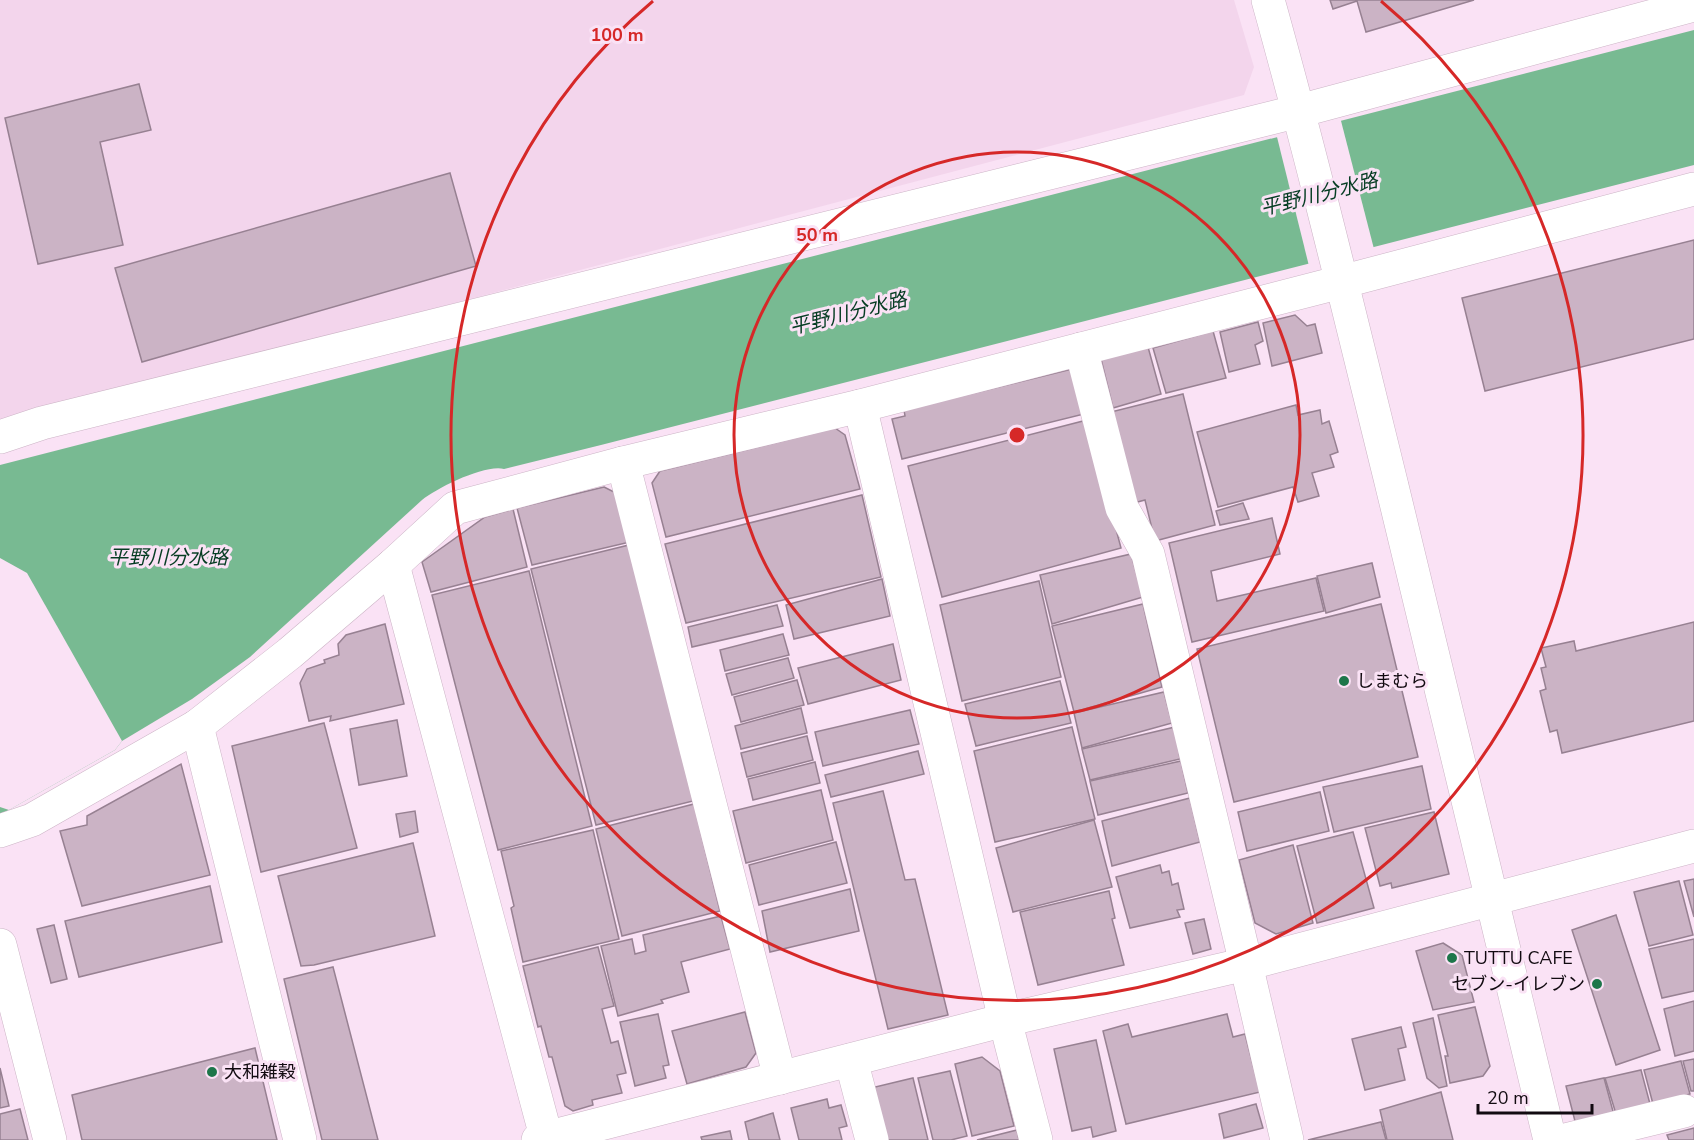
<svg xmlns="http://www.w3.org/2000/svg" width="1694" height="1140" font-family="'Nunito Sans','Noto Sans JP',sans-serif">
<rect width="100%" height="100%" fill="#fae2f5"/>
<path fill="#f3d5ec" d="M0 0H1234L1254 67 1244 95 0 423Z"/>
<path fill="#78ba92" d="M1694 30V165L601 445 504 469C485 464 437 488 422 500L250 657 192 699 122 741 115 750 0 815V587L23 575 0 580V465Z"/>
<g fill="#fae2f5">
<path d="M1340 117 1374 249 1309 266 1276 133Z"/>
<path d="M0 558 27 573 122 741 115 750 9 810 0 807Z"/>
</g>
<g fill="#cbb3c5" stroke="#978192" stroke-width="1.5">
<path d="M1330 0H1474L1366 32 1357 1 1333 9Z"/>
<path d="M139 84 151 130 100 142 123 245 38 264 5 118Z"/>
<path d="M450 173 476 266 142 362 115 268Z"/>
<path d="M1694 240V339L1485 391 1462 298Z"/>
<path d="M1295 315 1307 326 1315 324 1322 353 1272 366 1263 323Z"/>
<path d="M1258 322 1263 341 1255 345 1260 364 1229 372 1220 332Z"/>
<path d="M1213 331 1226 378 1166 393 1153 348Z"/>
<path d="M1148 347 1161 394 1113 408 1101 359Z"/>
<path d="M1072 369 1084 414 902 459 892 419 905 416 904 410Z"/>
<path d="M1183 394 1215 525 1155 541 1145 500 1130 504 1107 413Z"/>
<path d="M1296 405 1298 415 1320 410 1322 424 1329 421 1338 452 1330 455 1334 467 1312 473 1319 496 1298 502 1293 487 1218 507 1197 432Z"/>
<path d="M1087 420 1121 548 942 597 908 466Z"/>
<path d="M835 428 845 435 860 489 666 537 652 483 660 471Z"/>
<path d="M604 487 616 493 630 542 532 565 517 508Z"/>
<path d="M862 495 881 577 686 623 665 544Z"/>
<path d="M1243 503 1249 519 1220 525 1216 511Z"/>
<path d="M513 509 527 567 431 592 422 562 485 517Z"/>
<path d="M1272 518 1280 554 1211 571 1217 601 1316 578 1324 611 1192 642 1169 543Z"/>
<path d="M629 545 693 801 596 825 531 569Z"/>
<path d="M1131 554 1143 597 1052 624 1040 575Z"/>
<path d="M1372 563 1380 597 1326 613 1317 576Z"/>
<path d="M529 571 592 826 498 850 432 595Z"/>
<path d="M882 579 890 616 794 639 786 605Z"/>
<path d="M1039 581 1061 677 962 701 940 605Z"/>
<path d="M1143 604 1162 687 1074 712 1052 626Z"/>
<path d="M1381 604 1418 757 1234 802 1197 649Z"/>
<path d="M777 605 783 626 692 647 688 627Z"/>
<path d="M1694 622V721L1562 753 1557 730 1550 732 1540 691 1546 689 1541 668 1546 667 1541 648 1574 641 1576 651Z"/>
<path d="M385 624 404 704 330 721 331 716 309 721 300 683 307 669 325 663 324 660 339 655 338 644 346 635Z"/>
<path d="M783 634 789 655 725 671 720 650Z"/>
<path d="M893 644 901 680 808 704 798 668Z"/>
<path d="M788 658 794 678 732 695 726 674Z"/>
<path d="M797 680 804 705 741 722 734 697Z"/>
<path d="M1060 681 1071 723 976 746 965 704Z"/>
<path d="M1164 692 1172 723 1082 748 1074 713Z"/>
<path d="M801 708 807 733 741 749 735 726Z"/>
<path d="M910 710 919 744 823 766 815 732Z"/>
<path d="M397 720 407 776 359 785 350 729Z"/>
<path d="M324 723 357 848 261 872 232 746Z"/>
<path d="M1072 727 1095 819 995 842 974 751Z"/>
<path d="M1175 727 1180 759 1090 780 1082 749Z"/>
<path d="M807 736 813 760 747 777 741 753Z"/>
<path d="M918 751 924 774 831 797 825 775Z"/>
<path d="M1181 761 1188 793 1098 815 1090 781Z"/>
<path d="M815 762 820 783 753 800 748 779Z"/>
<path d="M181 764 210 875 82 906 60 831 87 825V816Z"/>
<path d="M1422 766 1431 809 1334 832 1323 787Z"/>
<path d="M821 790 833 840 746 863 733 811Z"/>
<path d="M883 791 905 880 915 879 948 1015 888 1029 833 803Z"/>
<path d="M1320 792 1329 831 1247 851 1238 812Z"/>
<path d="M1190 798 1200 842 1112 866 1102 821Z"/>
<path d="M694 804 720 911 622 936 596 829Z"/>
<path d="M415 811 418 832 400 837 396 814Z"/>
<path d="M1434 812 1449 874 1392 888 1391 883 1380 886 1365 828Z"/>
<path d="M1094 820 1112 887 1013 912 996 848Z"/>
<path d="M593 830 619 939 523 962 511 908 514 906 501 851Z"/>
<path d="M1353 832 1374 908 1317 923 1297 846Z"/>
<path d="M836 842 847 883 759 905 749 865Z"/>
<path d="M413 843 435 936 314 965 301 966 278 876Z"/>
<path d="M1293 845 1313 923 1276 934 1255 923 1239 860Z"/>
<path d="M1160 865 1162 873 1169 871 1172 885 1178 883 1184 909 1177 910 1180 917 1130 928 1116 877Z"/>
<path d="M1694 879V917L1684 881Z"/>
<path d="M1679 881 1693 935 1649 946 1634 892Z"/>
<path d="M210 886 222 942 79 977 65 921Z"/>
<path d="M850 889 859 931 770 952 762 911Z"/>
<path d="M1109 891 1115 918 1112 919 1124 965 1038 985 1020 912Z"/>
<path d="M1616 915 1660 1050 1616 1065 1572 930Z"/>
<path d="M721 916 730 949 681 962 689 992 661 1000 663 1003 618 1016 601 946 632 939 635 954 646 951 643 935Z"/>
<path d="M1204 919 1211 949 1193 954 1185 923Z"/>
<path d="M54 925 67 979 51 983 37 929Z"/>
<path d="M1694 939V991L1662 998 1649 949Z"/>
<path d="M1443 943 1462 955 1474 1002 1433 1010 1416 951Z"/>
<path d="M598 947 614 1006 602 1009 611 1043 618 1041 626 1073 617 1075 622 1093 592 1100 593 1105 573 1111 565 1106 552 1057H549L541 1026 538 1027 523 966Z"/>
<path d="M333 967 378 1140H322L284 979Z"/>
<path d="M1694 1001V1051L1675 1056 1664 1009Z"/>
<path d="M1475 1007 1490 1066 1483 1076 1450 1083 1445 1056H1448L1438 1015Z"/>
<path d="M745 1012 756 1053 746 1067 687 1084 672 1031Z"/>
<path d="M658 1014 669 1065 663 1066 666 1078 635 1086 620 1022Z"/>
<path d="M1227 1014 1233 1037 1245 1034 1260 1092 1126 1124 1103 1031 1128 1024 1132 1037Z"/>
<path d="M1433 1018 1447 1086 1439 1088 1427 1078 1413 1023Z"/>
<path d="M1401 1027 1406 1047 1398 1049 1405 1080 1365 1090 1352 1039Z"/>
<path d="M1096 1040 1116 1131 1093 1137 1091 1127 1072 1131 1054 1049Z"/>
<path d="M255 1048 277 1140H82L72 1095Z"/>
<path d="M982 1057 1000 1071 1014 1126 972 1136 955 1064Z"/>
<path d="M1694 1059V1091H1691L1683 1061Z"/>
<path d="M1681 1061 1690 1094 1653 1104 1644 1070Z"/>
<path d="M0 1068 9 1106 0 1108Z"/>
<path d="M1641 1070 1650 1104 1616 1114 1605 1078Z"/>
<path d="M950 1071 967 1136 951 1140H933L918 1078Z"/>
<path d="M913 1078 928 1140H883L871 1088Z"/>
<path d="M1604 1078 1614 1115 1576 1125 1566 1086Z"/>
<path d="M1441 1092 1453 1140H1387L1380 1110Z"/>
<path d="M827 1099 829 1108 841 1105 847 1126 839 1128 842 1140H799L791 1108Z"/>
<path d="M1256 1104 1263 1128 1224 1138 1219 1114Z"/>
<path d="M20 1109 28 1140H0V1114Z"/>
<path d="M773 1113 780 1140H749L745 1122Z"/>
<path d="M1381 1122 1386 1140H1308Z"/>
<path d="M1694 1128V1140H1669L1667 1135Z"/>
<path d="M1017 1130 1019 1140H977Z"/>
<path d="M730 1131 732 1140H702L701 1137Z"/>
</g>
<g fill="none" stroke-linecap="round" stroke-linejoin="round">
<g stroke="#ccb4c6" stroke-width="34">
<g id="minor">
<path d="M1268 0C1313 161 1352 324 1392 486 1445 704 1498 922 1550 1140"/>
<path d="M1081 349 1122 508 1148 554 1246 964 1287 1140"/>
<path d="M860 406 1005 1020 1036 1140"/>
<path d="M0 437 42 423 1299 111 1694 5"/>
<path d="M623 463 780 1078"/>
<path d="M393 565 547 1140"/>
<path d="M197 726 300 1140"/>
<path d="M0 831 32 820 197 726 290 653 393 565 455 508 623 463 860 406 1341 282 1694 189"/>
<path d="M0 945 50 1140"/>
<path d="M851 1060 872 1140"/>
<path d="M538 1140 1005 1020 1246 964 1694 846"/>
<path d="M1565 1140 1684 1111"/>
</g>
</g>
<use href="#minor" stroke="#fff" stroke-width="33"/>
</g>
<g fill="none" stroke="#d62828" stroke-width="3">
<circle cx="1017" cy="435" r="283"/>
<path d="M1381 1A566 566 0 1 1 653 1"/>
</g>
<g fill="#1d764a" stroke="#fae2f5" stroke-width="2">
<circle cx="1344" cy="681" r="6"/>
<circle cx="1452" cy="958" r="6"/>
<circle cx="1597" cy="984" r="6"/>
<circle cx="212" cy="1072" r="6"/>
</g>
<g text-anchor="middle" stroke-width="6" stroke-linejoin="round" paint-order="stroke">
<g font-size="18" fill="#110a10" stroke="#fae2f5" text-anchor="start">
<text x="1356" y="687">しまむら</text>
<text x="1464" y="964">TUTTU CAFE</text>
<text x="1585" y="990" text-anchor="end">セブン-イレブン</text>
<text x="224" y="1078">大和雑穀</text>
</g>
<g font-size="20" font-style="italic" fill="#063d23" stroke="#fae2f5">
<text transform="translate(1319 194) rotate(-14)" y="7">平野川分水路</text>
<text transform="translate(848 313) rotate(-14)" y="7">平野川分水路</text>
<text x="168" y="564">平野川分水路</text>
</g>
</g>
<circle cx="1017" cy="435" r="9" fill="#d62828" stroke="#fae2f5" stroke-width="3"/>
<g font-size="18" text-anchor="middle" font-weight="bold" fill="#d62828" stroke="#fae2f5" stroke-width="6" stroke-linejoin="round" paint-order="stroke">
<text x="617" y="41">100 m</text>
<text x="817" y="241">50 m</text>
</g>
<path d="M1478 1104v9h114v-9" fill="none" stroke="#110a10" stroke-width="3"/>
<text x="1487" y="1104" font-size="18" fill="#110a10" stroke="#fae2f5" stroke-width="4.5" paint-order="stroke">20 m</text>
</svg>
